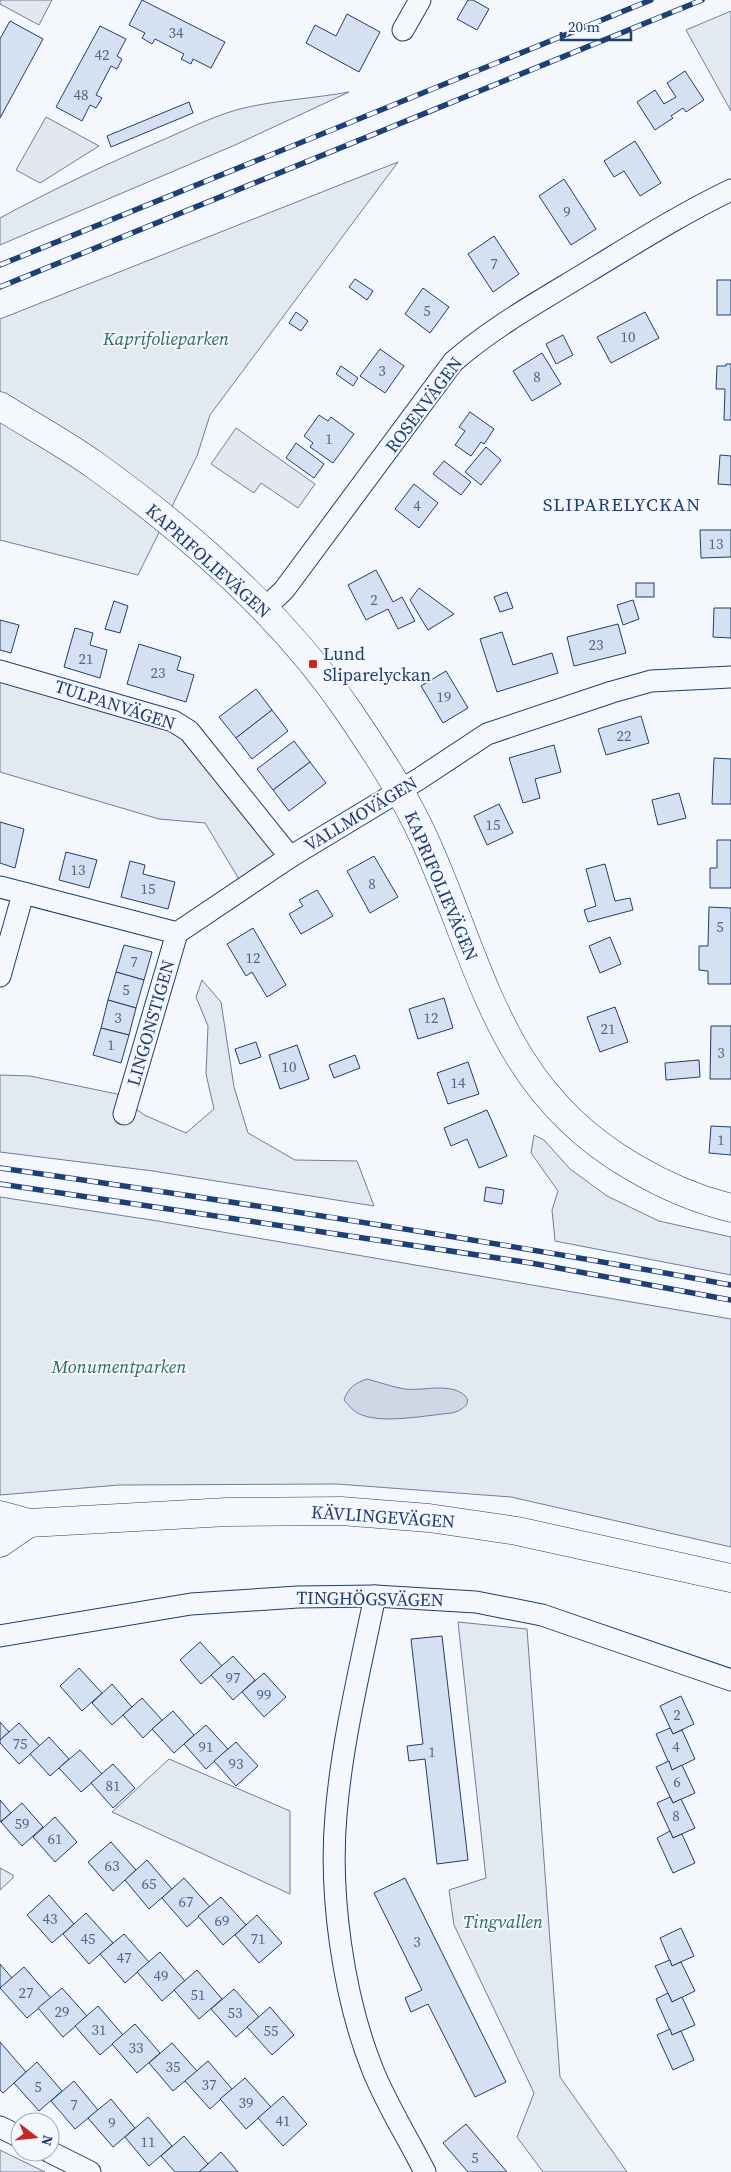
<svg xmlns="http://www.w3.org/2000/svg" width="731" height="2172" font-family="'Source Serif 4',serif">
<rect width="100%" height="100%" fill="#f4f7fb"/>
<g fill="#e3e9f0" stroke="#687fa3">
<path d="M731 11V111L686 30Z"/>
<path d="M349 92 235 145 0 245V218C52 190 104 165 158 142 184 131 209 118 236 110 273 100 311 99 349 92Z"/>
<path d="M398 162 210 415 197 456 138 575 0 540V319Z"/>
<path d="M0 671 173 721 290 857 245 889 205 823 159 819 0 772Z"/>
<path d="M202 980 221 1002 234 1087 248 1133 295 1160 357 1161 374 1206 153 1171 0 1152V1075L30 1076 117 1094 144 1115 186 1133 214 1109 206 1074 208 1026 196 997Z"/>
<path d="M534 1135 544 1140 570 1169 607 1196 659 1221 731 1237V1275L555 1241 552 1210 558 1191 531 1153Z"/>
<path d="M0 1197 158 1221 731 1319V1547L511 1497 337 1484 119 1485 0 1495Z"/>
<path d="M458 1622 527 1629 560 2077 627 2172H543L517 2137 534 2093 454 1925 449 1890 486 1878Z"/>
<path d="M169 1759 290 1811V1894L112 1812Z"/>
<path d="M0 1868 13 1875V1878L0 1890Z"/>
<path d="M0 2150 45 2172H0Z"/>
</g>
<g fill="#e3e8f0" stroke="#687fa3">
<path d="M0 0H52L39 25 0 4Z"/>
<path d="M46 117 99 146 40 183 16 170Z"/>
<path d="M236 428 315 484 298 508 261 483 254 493 211 464Z"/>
</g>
<path fill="#cfd7e4" stroke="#687fa3" d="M367 1379C379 1382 392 1387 405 1389 421 1391 438 1385 455 1390 474 1397 470 1408 452 1413 428 1415 384 1424 362 1415 354 1412 350 1407 344 1400 348 1388 355 1383 367 1379Z"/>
<g fill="#d5e0f0" stroke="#1d3f73">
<path d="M142 0 225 42 211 68 193 59 191 64 181 59 184 54 155 39 152 44 142 38 145 33 129 25Z"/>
<path d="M468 0H473L489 9 477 30 457 19Z"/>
<path d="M347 14 380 32 359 72 306 43 315 25 336 36Z"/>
<path d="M10 21 43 39 0 118V39Z"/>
<path d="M100 26 126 39 117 56 122 59 117 69 111 66 96 95 102 98 96 108 90 105 82 121 56 107Z"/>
<path d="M685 71 704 100 686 112 683 108 671 116 673 118 655 130 637 102 655 90 664 104 676 97 667 83Z"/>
<path d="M189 102 193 113 111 147 107 136Z"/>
<path d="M635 141 661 183 640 196 624 171 614 177 604 161Z"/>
<path d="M564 179 596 229 571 245 539 196Z"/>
<path d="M494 236 519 274 493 292 468 254Z"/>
<path d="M355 279 373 291 367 300 349 287Z"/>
<rect x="717" y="280" width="14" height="35"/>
<path d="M423 288 449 307 430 333 405 314Z"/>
<path d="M296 312 308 321 301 331 289 323Z"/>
<path d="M645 312 659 338 611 363 597 337Z"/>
<path d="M563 335 573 355 556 364 546 344Z"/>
<path d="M380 349 404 366 385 393 360 376Z"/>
<path d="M542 353 561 384 532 401 513 371Z"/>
<path d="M726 364H731V420H724L725 389H716L717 366H726Z"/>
<path d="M341 366 358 378 353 386 336 374Z"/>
<path d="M470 412 494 429 484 444 481 442 471 456 455 445 465 431 459 427Z"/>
<path d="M319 415 328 421 331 417 354 434 333 463 310 447 313 443 304 436Z"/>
<path d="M296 443 324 464 314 478 286 458Z"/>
<path d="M486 447 501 460 481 485 465 472Z"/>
<path d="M720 455 731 456V485L718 484Z"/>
<path d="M444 461 471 482 461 495 433 474Z"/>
<path d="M414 484 438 503 419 528 395 509Z"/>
<path d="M700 530H731V557L701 558Z"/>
<path d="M376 570 393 602 402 597 415 621 398 629 388 609 366 620 348 585Z"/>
<rect x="636" y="583" width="18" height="14"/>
<path d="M419 588 454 614 428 630 410 600Z"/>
<path d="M507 592 513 608 500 612 494 597Z"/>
<path d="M633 600 639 619 623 625 617 605Z"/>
<path d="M114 601 128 606 120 633 105 629Z"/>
<path d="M714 608H731V638L713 637Z"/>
<path d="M0 620 19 625 11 653 0 650Z"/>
<path d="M618 624 626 653 574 666 567 637Z"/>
<path d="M75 628 93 633 90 645 107 650 100 678 64 667Z"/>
<path d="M502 632 513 665 552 653 558 673 497 692 480 639Z"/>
<path d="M139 644 181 657 177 670 194 675 186 702 127 684Z"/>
<path d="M446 671 468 708 443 723 421 686Z"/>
<path d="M256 689 272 710 236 738 219 717Z"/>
<path d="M272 710 288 731 252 759 236 738Z"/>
<path d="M641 716 649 743 606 755 598 729Z"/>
<path d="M294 741 310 762 273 790 257 769Z"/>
<path d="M554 745 561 772 535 779 540 798 523 803 509 758Z"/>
<path d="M714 758 731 759V804H712Z"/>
<path d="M310 762 326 783 289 811 273 790Z"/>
<path d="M679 793 686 818 658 825 652 800Z"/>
<path d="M499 804 513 833 487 845 474 816Z"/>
<path d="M0 822 24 829 15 868 0 863Z"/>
<path d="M717 840H731V888H710V868H717Z"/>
<path d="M66 852 97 860 89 888 59 880Z"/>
<path d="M374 856 398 897 370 913 347 871Z"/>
<path d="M130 861 145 865 143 874 175 882 168 909 121 897Z"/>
<path d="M605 864 615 901 630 898 633 910 588 922 584 910 596 906 586 869Z"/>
<path d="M317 890 333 916 301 934 289 914 303 906 299 900Z"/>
<path d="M709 907 731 908V984H708V971L699 970V946H708Z"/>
<path d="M253 928 286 985 267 997 252 972 246 976 227 944Z"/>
<path d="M610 937 621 964 600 973 589 946Z"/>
<path d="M124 945 152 952 144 980 116 972Z"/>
<path d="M116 972 144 980 136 1008 108 1000Z"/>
<path d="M444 998 453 1028 418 1039 409 1009Z"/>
<path d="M108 1000 136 1008 129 1035 101 1028Z"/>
<path d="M615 1007 628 1042 600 1052 587 1017Z"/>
<path d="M711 1026H731V1079H710Z"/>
<path d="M101 1028 129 1035 121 1063 93 1055Z"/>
<path d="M256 1042 261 1057 240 1064 235 1049Z"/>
<path d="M297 1045 309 1079 280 1089 269 1055Z"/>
<path d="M355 1055 360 1068 334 1078 329 1065Z"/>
<path d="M699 1060 700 1077 666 1080 665 1063Z"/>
<path d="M468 1062 479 1094 448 1104 437 1073Z"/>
<path d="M487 1110 507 1156 479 1168 467 1139 451 1146 444 1128Z"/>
<path d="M711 1126 731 1127V1155L709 1153Z"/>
<path d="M486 1187 504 1190 502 1204 484 1201Z"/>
<path d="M442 1636 468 1860 437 1864 425 1759 409 1761 407 1746 423 1744 411 1639Z"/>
<path d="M200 1642 222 1666 201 1684 180 1660Z"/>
<path d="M233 1656 255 1680 233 1700 211 1675Z"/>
<path d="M79 1668 102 1693 82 1711 60 1686Z"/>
<path d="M264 1673 286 1697 264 1717 242 1692Z"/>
<path d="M112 1684 132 1707 112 1725 92 1703Z"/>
<path d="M681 1696 694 1724 673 1734 660 1706Z"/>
<path d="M142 1698 162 1720 143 1738 123 1715Z"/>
<path d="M173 1711 194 1735 174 1753 152 1729Z"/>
<path d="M0 1722 9 1732 0 1740Z"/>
<path d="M19 1723 40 1746 19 1764 0 1743V1740Z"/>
<path d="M206 1725 228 1749 206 1769 184 1744Z"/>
<path d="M670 1728 673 1734 682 1730 695 1759 672 1770 656 1734Z"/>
<path d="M49 1737 69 1759 50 1776 30 1754Z"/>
<path d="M236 1742 258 1766 236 1786 214 1761Z"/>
<path d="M80 1750 102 1774 81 1792 59 1768Z"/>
<path d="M669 1761 672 1770 682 1765 695 1793 673 1803 656 1767Z"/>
<path d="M113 1764 135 1788 113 1808 91 1783Z"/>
<path d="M670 1797 673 1803 681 1799 695 1828 673 1838 657 1803Z"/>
<path d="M0 1800 11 1813 0 1822Z"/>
<path d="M22 1803 43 1827 22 1846 1 1822Z"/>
<path d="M55 1817 77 1842 55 1862 33 1837Z"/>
<path d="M670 1831 673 1838 682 1834 695 1863 673 1873 657 1838Z"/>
<path d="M111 1842 136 1870 113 1891 88 1862Z"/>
<path d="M147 1860 172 1889 149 1909 125 1880Z"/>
<path d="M184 1878 210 1907 187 1927 162 1898Z"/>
<path d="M405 1878 506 2082 475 2097 428 2004 411 2012 405 1998 422 1990 374 1893Z"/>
<path d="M49 1895 74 1924 52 1943 27 1915Z"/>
<path d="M221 1897 246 1925 223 1945 198 1916Z"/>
<path d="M86 1913 113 1943 89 1964 63 1934Z"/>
<path d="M257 1915 282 1943 259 1963 235 1935Z"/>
<path d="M681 1928 694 1956 672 1966 660 1938Z"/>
<path d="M124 1934 149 1962 125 1983 100 1954Z"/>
<path d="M160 1952 185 1981 162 2001 137 1972Z"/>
<path d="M670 1960 672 1966 681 1962 695 1991 672 2002 655 1966Z"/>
<path d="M0 1964 12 1978 0 1989Z"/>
<path d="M24 1967 51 1998 27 2018 0 1988Z"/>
<path d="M197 1970 222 1999 199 2019 174 1990Z"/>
<path d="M62 1988 87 2016 63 2037 38 2008Z"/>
<path d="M234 1989 259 2017 236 2037 211 2009Z"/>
<path d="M668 1993 672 2002 682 1997 695 2025 672 2035 656 1999Z"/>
<path d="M98 2006 123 2035 100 2055 75 2026Z"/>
<path d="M270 2007 294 2035 272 2055 247 2027Z"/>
<path d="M135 2024 160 2053 137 2073 112 2044Z"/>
<path d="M670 2029 672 2035 681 2031 694 2060 673 2070 657 2035Z"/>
<path d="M0 2042 26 2072 3 2093 0 2090Z"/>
<path d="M172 2043 197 2071 173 2091 149 2063Z"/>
<path d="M208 2061 232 2089 210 2109 185 2081Z"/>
<path d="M37 2062 62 2091 39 2111 14 2083Z"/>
<path d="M245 2078 271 2107 246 2129 220 2099Z"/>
<path d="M74 2081 98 2110 75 2129 51 2101Z"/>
<path d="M283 2096 307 2124 283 2146 258 2118Z"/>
<path d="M111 2099 135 2128 113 2147 88 2118Z"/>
<path d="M148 2117 172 2146 149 2166 125 2137Z"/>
<path d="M466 2124 507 2172H468L443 2143Z"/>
<path d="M184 2136 208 2164 199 2172H175L161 2156Z"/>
<path d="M221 2152 238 2172H199L208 2164Z"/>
</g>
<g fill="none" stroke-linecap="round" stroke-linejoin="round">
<g stroke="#1d3f73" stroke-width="23">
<g id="street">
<path d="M403 30 420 0"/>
<path d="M264 609 284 590 453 362C493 327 540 301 586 273 634 244 681 214 731 190"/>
<path d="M0 671 173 721 189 731 290 857"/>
<path d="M0 887 177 933 290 857 419 779 487 734 612 692 651 681 731 677"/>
<path d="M0 976 23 894"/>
<path d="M124 1114 177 933"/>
<path d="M375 1596C360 1669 342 1742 336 1815 329 1894 343 1995 372 2068 386 2104 408 2138 425 2172"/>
<path d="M0 1636 191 1604 298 1597 375 1596 476 1602 542 1615 731 1680"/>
<path d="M0 2127 20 2137"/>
<path d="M50 2152 90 2172"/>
</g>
</g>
<g stroke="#1d3f73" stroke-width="29">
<g id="secondary">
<path d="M0 406C32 426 65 444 96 466 189 533 284 616 349 712 376 752 404 794 424 838 483 967 498 1089 633 1167 665 1186 695 1199 731 1208"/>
<path d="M0 1515 29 1523 227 1512 341 1511 429 1518 517 1531 731 1578"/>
<path d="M0 1543 29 1523"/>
</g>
</g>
<use href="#street" stroke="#f4f7fb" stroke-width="21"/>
<use href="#secondary" stroke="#f4f7fb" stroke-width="28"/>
<g stroke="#1d3f73" stroke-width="5.5">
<g id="rail">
<path d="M0 265 651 0"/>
<path d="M0 287 702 0"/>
<path d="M0 1168C244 1203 488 1240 731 1285"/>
<path d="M0 1184 531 1263 731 1300"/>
</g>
</g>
<use href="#rail" stroke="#f4f7fb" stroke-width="4" stroke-dasharray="11" stroke-linecap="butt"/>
</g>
<rect fill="#c62828" stroke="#f4f7fb" stroke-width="2" x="308" y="659" width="10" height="10" rx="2.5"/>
<g text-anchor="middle" stroke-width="4" stroke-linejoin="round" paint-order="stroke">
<g font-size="15" fill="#4b6792">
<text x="176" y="38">34</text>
<text x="102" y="60">42</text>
<text x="81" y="100">48</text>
<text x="567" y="217">9</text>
<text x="494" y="269">7</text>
<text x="427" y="316">5</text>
<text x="628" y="342">10</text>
<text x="382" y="376">3</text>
<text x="537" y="382">8</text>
<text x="329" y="444">1</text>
<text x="417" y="511">4</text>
<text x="716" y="549">13</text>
<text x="374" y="605">2</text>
<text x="596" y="650">23</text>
<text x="86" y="664">21</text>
<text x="158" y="678">23</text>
<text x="444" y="702">19</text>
<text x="624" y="741">22</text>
<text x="493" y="830">15</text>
<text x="78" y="875">13</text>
<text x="372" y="889">8</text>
<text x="148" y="894">15</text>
<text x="720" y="932">5</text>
<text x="253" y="963">12</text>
<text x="134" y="967">7</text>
<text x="126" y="995">5</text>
<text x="118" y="1023">3</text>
<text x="431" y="1023">12</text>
<text x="608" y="1034">21</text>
<text x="111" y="1050">1</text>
<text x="721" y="1058">3</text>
<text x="289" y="1072">10</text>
<text x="458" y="1088">14</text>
<text x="721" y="1145">1</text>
<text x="233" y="1683">97</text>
<text x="264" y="1700">99</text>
<text x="677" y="1720">2</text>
<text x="20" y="1749">75</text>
<text x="206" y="1752">91</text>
<text x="676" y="1752">4</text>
<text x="432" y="1757">1</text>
<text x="236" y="1769">93</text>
<text x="677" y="1787">6</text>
<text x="113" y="1791">81</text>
<text x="676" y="1821">8</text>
<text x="22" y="1829">59</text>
<text x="55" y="1844">61</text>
<text x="112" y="1871">63</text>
<text x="149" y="1889">65</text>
<text x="186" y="1907">67</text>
<text x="50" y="1924">43</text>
<text x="222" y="1926">69</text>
<text x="88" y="1944">45</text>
<text x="258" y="1944">71</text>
<text x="417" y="1947">3</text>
<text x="124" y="1963">47</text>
<text x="161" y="1981">49</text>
<text x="26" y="1998">27</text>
<text x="198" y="2000">51</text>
<text x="62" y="2017">29</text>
<text x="235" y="2018">53</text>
<text x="99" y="2035">31</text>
<text x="271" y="2036">55</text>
<text x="136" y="2053">33</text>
<text x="173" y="2072">35</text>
<text x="209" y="2090">37</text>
<text x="38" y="2092">5</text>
<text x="246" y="2108">39</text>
<text x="74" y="2110">7</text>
<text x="283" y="2126">41</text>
<text x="112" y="2128">9</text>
<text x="148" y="2147">11</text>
<text x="475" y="2163">5</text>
</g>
<g font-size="18" font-style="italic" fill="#2c6c60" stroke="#f4f7fb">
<text x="166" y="345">Kaprifolieparken</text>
<text x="119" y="1373">Monumentparken</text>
<text x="503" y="1928">Tingvallen</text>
</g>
<g font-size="18" fill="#1d3f73" stroke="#f4f7fb">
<text transform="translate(424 405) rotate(-53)" y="6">ROSENVÄGEN</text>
<text transform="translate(208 561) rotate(42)" y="6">KAPRIFOLIEVÄGEN</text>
<text transform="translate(115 705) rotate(18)" y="6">TULPANVÄGEN</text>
<text transform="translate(361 814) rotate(-31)" y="6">VALLMOVÄGEN</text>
<text transform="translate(441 886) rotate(67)" y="6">KAPRIFOLIEVÄGEN</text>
<text transform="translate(151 1023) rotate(-74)" y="6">LINGONSTIGEN</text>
<text transform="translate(383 1517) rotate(4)" y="6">KÄVLINGEVÄGEN</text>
<text transform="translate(370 1599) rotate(1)" y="6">TINGHÖGSVÄGEN</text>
</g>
<g font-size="18" fill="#1d3f73" stroke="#f4f7fb" text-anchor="start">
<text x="323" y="660">Lund<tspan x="323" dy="21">Sliparelyckan</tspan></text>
</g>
<g font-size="19" letter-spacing="1" fill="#1d3f73" stroke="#f4f7fb">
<text x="622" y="511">SLIPARELYCKAN</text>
</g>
</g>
<g transform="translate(35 2137) rotate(106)"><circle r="24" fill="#f4f7fb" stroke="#9eadc5"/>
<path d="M0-4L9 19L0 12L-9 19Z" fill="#c62828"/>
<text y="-8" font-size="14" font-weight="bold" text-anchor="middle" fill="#1d3f73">N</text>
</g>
<path d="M561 32v8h70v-8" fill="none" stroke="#1d3f73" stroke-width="2.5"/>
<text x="568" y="32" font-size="15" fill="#1d3f73" stroke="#f4f7fb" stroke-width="4" paint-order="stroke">20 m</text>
</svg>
